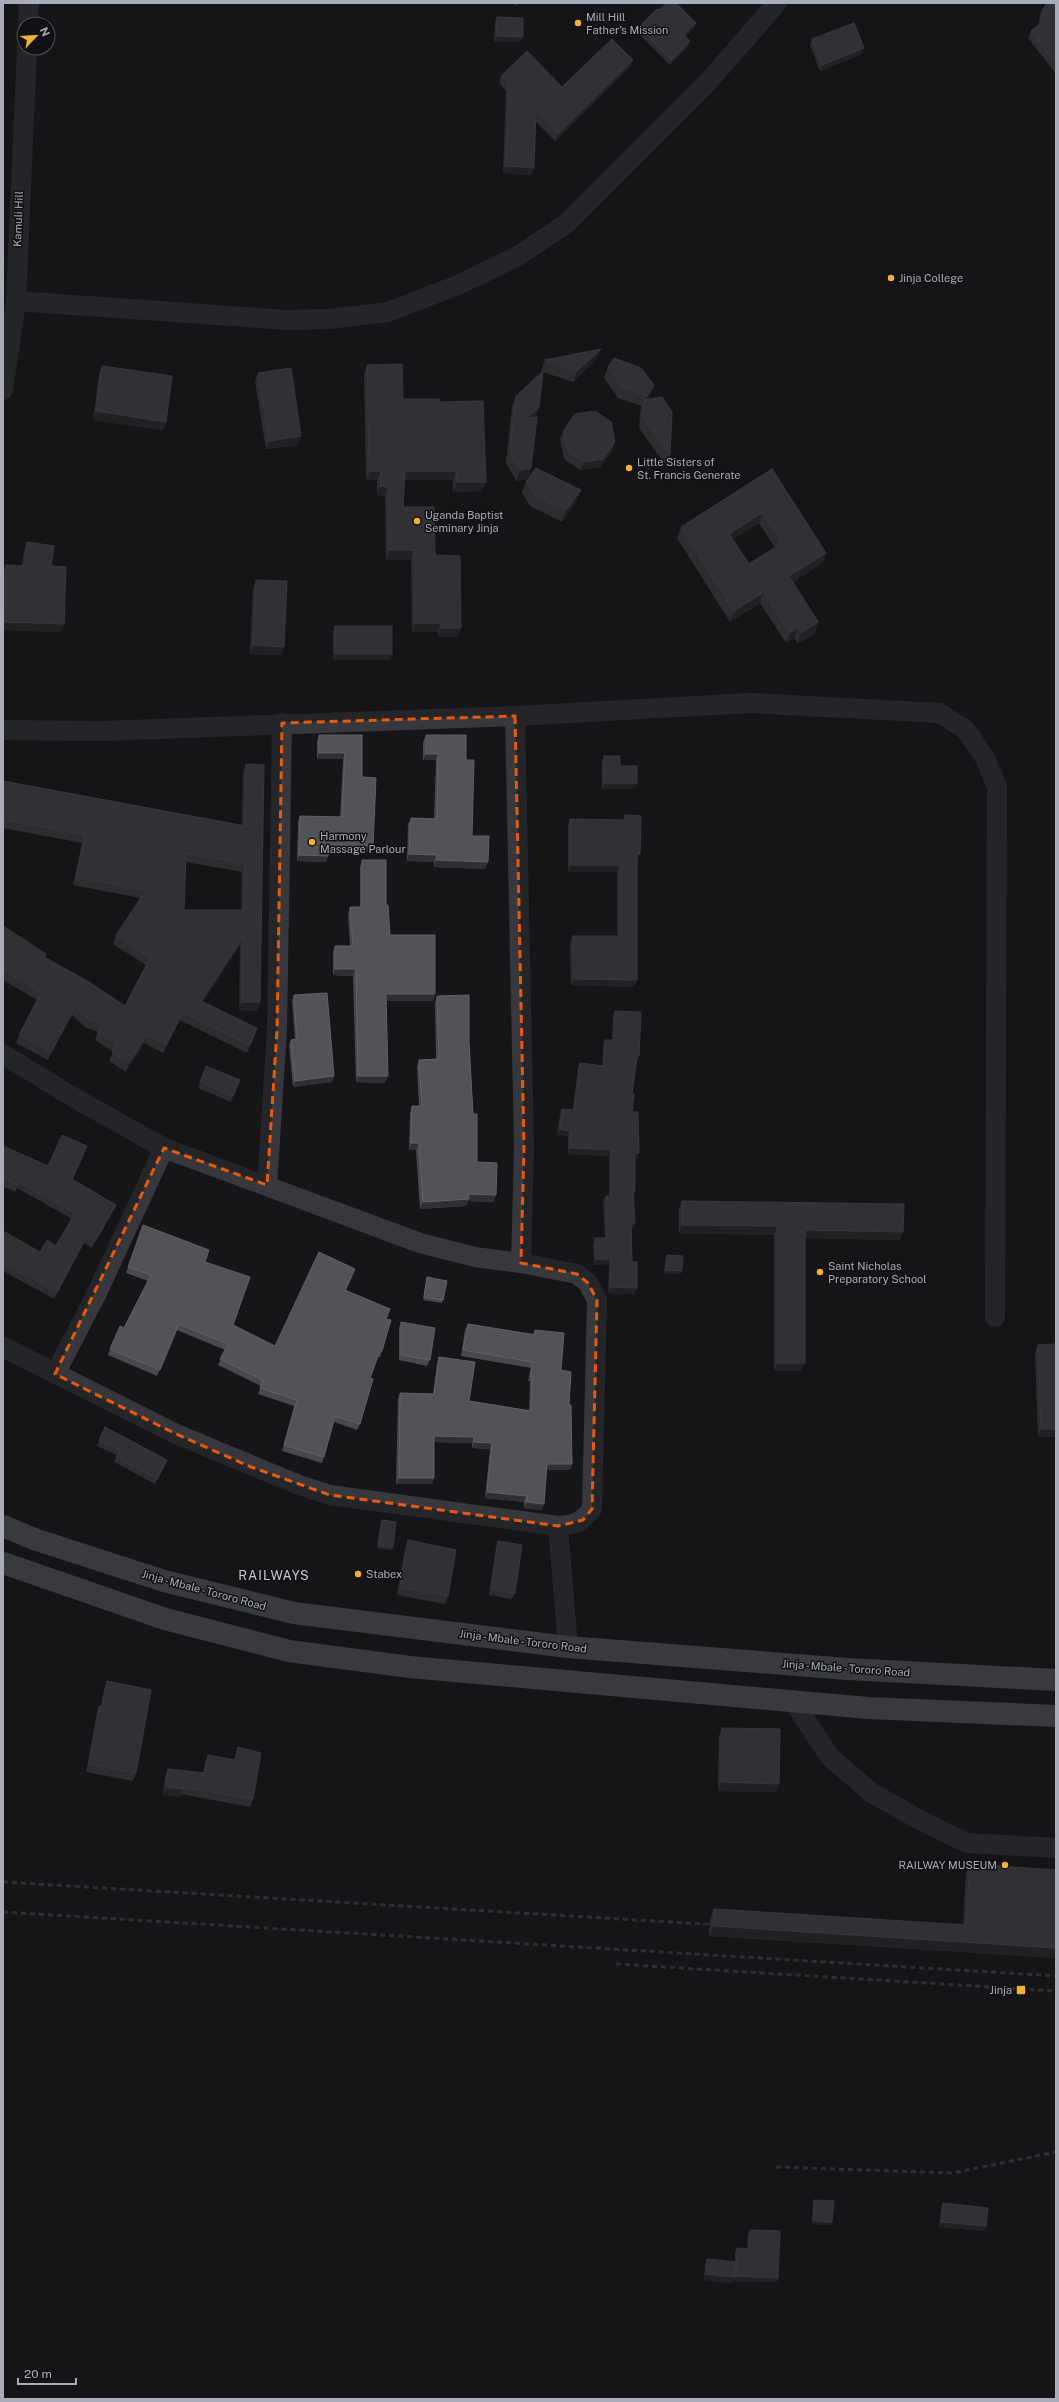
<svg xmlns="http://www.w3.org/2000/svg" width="1059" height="2402" font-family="'Public Sans',sans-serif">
<rect width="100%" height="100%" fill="#161618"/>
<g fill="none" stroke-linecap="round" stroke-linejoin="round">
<g stroke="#37383d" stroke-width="20">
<path d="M28 24 29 3"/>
<path d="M16 301 287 320 328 319 388 312 458 285 516 257 567 223 707 83 777 3"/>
<path d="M3 390 16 301 27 48"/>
<path d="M515 716 524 1147 521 1263"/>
<path d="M3 730 101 731 515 716 750 703 940 713 966 730 985 758 997 787 995 1317"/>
<path d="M3 1054 71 1096 164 1148 420 1243 475 1257 521 1263 577 1274 588 1283 597 1300 592 1509C582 1522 575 1525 558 1526L330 1495 299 1485 176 1434 3 1347"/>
<path d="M267 1185 277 1031 282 723"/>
<path d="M55 1374 96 1295 164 1148"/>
<path d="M558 1526 568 1647"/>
<path d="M793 1701 830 1757 872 1793 920 1820 967 1843 1056 1848"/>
</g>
<g stroke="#63666e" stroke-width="22">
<path d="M3 1526 37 1540 164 1581 294 1613 568 1647 848 1669 1056 1680"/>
<path d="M3 1563 165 1619 289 1651 410 1667 868 1708 1056 1716"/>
</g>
<g stroke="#4a4c52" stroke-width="3" stroke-dasharray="5 4" stroke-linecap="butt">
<path d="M3 1882 721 1925"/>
<path d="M3 1912 1056 1976"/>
<path d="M616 1964 1056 1991"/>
<path d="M776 2167 952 2173 1056 2152"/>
</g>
</g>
<g fill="#47494d" fill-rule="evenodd">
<path d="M513 3H520L516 6Z"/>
<path d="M1056 3V74L1028 38 1031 31 1039 24V20L1041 13Z"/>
<path d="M659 10 696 23 694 28 685 36 690 41 688 46 670 65 637 32 639 27Z"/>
<path d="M497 17 523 37 520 42H494L495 22Z"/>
<path d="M812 39 862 54 820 71 810 45Z"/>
<path d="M630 67 555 141 535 121 531 175 503 173 506 91 499 83 501 76 562 87Z"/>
<path d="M545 360H596L573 382 543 372 539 407 535 418 531 468 527 479 516 481 506 463 512 407 516 396 543 371H541Z"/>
<path d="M367 365 403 399 439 402 486 482 482 491 453 492V480H404L403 507 435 555 458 637H438V632H412L411 559 386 560 385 496 377 495V480H367L366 475 364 374Z"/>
<path d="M102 366 166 422 163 430 93 420 99 374Z"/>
<path d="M608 367 650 397 647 400 670 455 666 466 639 428 640 412 642 406 618 398 604 378Z"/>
<path d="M258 373 298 445 266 449 255 381Z"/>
<path d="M564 430 615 442 612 451 600 467 580 470 564 459 560 439Z"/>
<path d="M772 469 826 553 822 563 793 582 818 622 815 633 798 644 794 638 786 643 760 603 730 622 677 538 681 527ZM759 523 775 548 749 564 733 539Z"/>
<path d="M526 481 581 490 576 501 562 522 530 506 522 492Z"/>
<path d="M27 542 51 566 61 632 3 630V573L6 565 22 566 24 551Z"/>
<path d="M256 580 284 647 281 655 250 654 253 588Z"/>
<path d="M335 626 392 654 390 660H333V632Z"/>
<path d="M319 735H362V777L371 852 329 851 326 862 297 861 298 822 300 816 340 817 343 759H317V741Z"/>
<path d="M426 735 466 760 472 836 485 869 434 867V862L407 861 408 824 411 818 434 819 436 760H423V742Z"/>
<path d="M604 756 620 766 635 789H602V762Z"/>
<path d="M246 764 257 1011 239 1010 240 945 203 1002 254 1037 247 1053 180 1020 163 1053 144 1043 126 1072 109 1061 113 1052 95 1040 98 1032 85 1027 72 1015 48 1060 16 1043 19 1035 37 1000 3 980V926L46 954 44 958 125 1006 146 965 113 944 116 935 140 898 73 885 82 843 3 828V781L242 825 243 773ZM186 862 242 872 241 910H184Z"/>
<path d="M625 815 637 861V980L634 987 571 985 570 943 573 936H617V872H568V826L570 819 623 820Z"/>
<path d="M362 860 386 905 390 935 435 994 433 1001H386L385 1083 356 1082 353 976 333 975V952L335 946H350L348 914 350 907H360V867Z"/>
<path d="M294 995 334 1076 332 1082 293 1087 289 1045 291 1040 295 1039 292 1001Z"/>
<path d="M437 996 469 1042 473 1114 477 1162 494 1202 468 1201 466 1206 420 1209 416 1150H409L410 1113 412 1106H419L417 1067 419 1060 436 1059 435 1003Z"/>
<path d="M615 1011 639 1056 637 1062 632 1094V1112L639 1153 637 1159H635V1191L633 1196 632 1230V1262L634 1294 608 1293 609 1264 594 1265 593 1244 595 1238H605L603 1202 606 1196H609V1156L568 1154V1136L557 1135 560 1115 562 1109 573 1110 578 1068 580 1063 602 1066 603 1045 605 1040H612L613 1016Z"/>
<path d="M200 1082 237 1085 231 1102 198 1088Z"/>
<path d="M3 1146 48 1166 87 1146 72 1180 116 1205 113 1211 92 1248 84 1243 54 1299 3 1271V1232L40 1252 56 1246 72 1219 17 1188 15 1192 3 1186Z"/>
<path d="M682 1201 900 1240 805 1238 802 1371H774V1235L679 1233V1210Z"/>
<path d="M667 1255 681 1274 664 1273 666 1258Z"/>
<path d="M205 1262 233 1325 275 1346 353 1275 346 1290 387 1319 382 1351 380 1357H378L370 1378 360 1424 357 1430 334 1422 322 1463 282 1451 294 1406 258 1394 261 1386 218 1365 225 1350 177 1330 157 1376 108 1355 110 1349 124 1328 148 1281 126 1273 128 1267Z"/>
<path d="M427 1277 443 1300 442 1303 423 1300 426 1280Z"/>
<path d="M401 1322 430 1360 427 1366 399 1360V1328Z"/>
<path d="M468 1324 533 1334 535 1330 561 1370 569 1405 572 1464 570 1470H546L544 1504 541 1510 524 1508V1502L485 1498 490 1449 472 1448V1443L434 1442V1478L432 1484H396L398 1399 400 1393 433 1394 437 1363 439 1357 469 1401 529 1411 530 1381H528L531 1368 461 1356 465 1330Z"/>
<path d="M1056 1344V1437H1038L1035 1353 1038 1345Z"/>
<path d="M105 1427 167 1460 165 1465 155 1484 114 1462 117 1455 97 1446Z"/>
<path d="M382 1520 393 1547 392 1550 377 1548 381 1522Z"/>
<path d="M408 1540 448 1596 445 1604 397 1595 405 1549Z"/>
<path d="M498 1541 515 1593 512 1599 489 1595 496 1547Z"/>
<path d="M107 1681 136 1773 133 1781 86 1772 97 1714 99 1706 101 1707 104 1689Z"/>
<path d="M722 1728 776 1792 718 1791 719 1736Z"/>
<path d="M238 1747 253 1799 250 1807 181 1794 180 1797 163 1795 165 1777 168 1769 203 1773 205 1763 208 1755 234 1760Z"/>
<path d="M970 1864 1056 1870V1958L709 1936 710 1919 714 1909 963 1925 966 1874Z"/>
<path d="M814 2200 831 2225 812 2224 813 2203Z"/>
<path d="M943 2203 986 2226 984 2231 939 2227 941 2209Z"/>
<path d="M750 2230 778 2278 777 2282 734 2281V2280L733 2283 704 2280 705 2265 707 2259 735 2262V2252L737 2248 747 2249 748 2234Z"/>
</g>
<g fill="#2f3033">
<path d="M696 23 694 28 682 40 684 35Z"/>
<path d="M496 36 523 37 520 42H494Z"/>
<path d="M690 41 688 46 670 65 672 60Z"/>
<path d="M864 48 862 54 820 71 822 65Z"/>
<path d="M633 60 630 67 555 141 558 134Z"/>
<path d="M506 166 534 168 531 175 503 173Z"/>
<path d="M601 349 596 360 573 382 577 371Z"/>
<path d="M654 385 650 397 644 405 647 396Z"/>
<path d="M539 407 535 418 526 419Z"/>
<path d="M96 411 166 422 163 430 93 420Z"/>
<path d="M301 436 298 445 266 449 269 441Z"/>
<path d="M615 442 612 451 600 467 580 470 584 462Z"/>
<path d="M531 468 527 479 516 481 520 470Z"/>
<path d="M370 471H381L377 480H367Z"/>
<path d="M405 471H456L453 480H402Z"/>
<path d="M457 482H486L482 491 453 492Z"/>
<path d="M380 486 388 487 385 496 377 495Z"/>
<path d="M581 490 576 501 562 522 566 510Z"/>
<path d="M763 512 759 523 725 544 729 534Z"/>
<path d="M389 550H414L411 559 386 560Z"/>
<path d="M826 553 822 563 786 586 789 576Z"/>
<path d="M764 592 760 603 730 622 734 611Z"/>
<path d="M5 622 64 624 61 632 3 630V627Z"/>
<path d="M818 622 815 633 798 644 801 633Z"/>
<path d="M415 623H441L438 632H412Z"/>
<path d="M798 627 794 638 786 643 790 633Z"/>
<path d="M441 628H461L458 637H438Z"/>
<path d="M253 645 284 647 281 655 250 654Z"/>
<path d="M335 654H392L390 660H333Z"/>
<path d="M319 753H345L343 759H317Z"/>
<path d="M426 754H438L436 760H423Z"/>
<path d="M604 783H637L635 789H602Z"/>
<path d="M329 845 373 846 371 852 327 851Z"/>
<path d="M409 854 437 855 434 862 407 861Z"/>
<path d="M637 854H640L637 861Z"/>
<path d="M299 855 328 856 326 862 297 861Z"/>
<path d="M436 860 488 862 485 869 434 867Z"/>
<path d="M570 865H620L617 872H568Z"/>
<path d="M243 937 240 945 198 1009 201 1001Z"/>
<path d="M335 969H356L353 976 333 975Z"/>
<path d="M574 979 637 980 634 987 571 985Z"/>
<path d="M386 994H435L433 1001H384Z"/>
<path d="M242 1002H260L257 1011 239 1010Z"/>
<path d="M75 1007 72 1015 48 1060 51 1052Z"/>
<path d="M183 1012 180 1020 163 1053 166 1045Z"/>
<path d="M257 1028 254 1037 247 1053 250 1045Z"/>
<path d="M147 1035 144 1043 126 1072 129 1063Z"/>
<path d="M637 1056H639L637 1062H635Z"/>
<path d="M334 1076 332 1082 293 1087 295 1081Z"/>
<path d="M358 1076H388L385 1083 356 1082Z"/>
<path d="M560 1129 570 1131 568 1136 557 1135Z"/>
<path d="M411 1143H419L416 1150H409Z"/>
<path d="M87 1146 85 1153 70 1186 72 1179Z"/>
<path d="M570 1148 611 1150 609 1156 568 1154Z"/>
<path d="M635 1153H639L637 1159H633Z"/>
<path d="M468 1194 496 1195 494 1202 468 1201 466 1206 420 1209 423 1202Z"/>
<path d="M116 1205 113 1211 92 1248 95 1241Z"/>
<path d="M631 1224H635L632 1230H629Z"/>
<path d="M682 1225 777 1226 774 1235 679 1233Z"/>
<path d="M805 1230 903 1232 900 1240 802 1238Z"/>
<path d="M87 1236 84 1243 54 1299 57 1292Z"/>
<path d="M596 1259H611L609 1264 594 1265Z"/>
<path d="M665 1270 682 1271 681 1274 664 1273Z"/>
<path d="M610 1287 637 1288 634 1294 608 1293Z"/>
<path d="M777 1363H805L802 1371H774Z"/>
<path d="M1041 1429H1056V1437H1038Z"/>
<path d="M434 1436 474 1437 472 1443 432 1442Z"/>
<path d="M474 1442 492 1443 490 1449 472 1448Z"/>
<path d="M167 1460 165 1465 155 1484 157 1479Z"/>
<path d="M547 1464H572L570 1470H545Z"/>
<path d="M399 1478H434L432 1484H396Z"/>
<path d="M487 1492 527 1496 524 1502 485 1498Z"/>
<path d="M526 1502 544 1504 541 1510 524 1508Z"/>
<path d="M721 1782 779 1784 776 1792 718 1791Z"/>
<path d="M166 1787 183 1789 180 1797 163 1795Z"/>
<path d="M713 1926 1056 1948V1958L709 1936Z"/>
<path d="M813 2221 832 2222 831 2225 812 2224Z"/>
<path d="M941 2222 986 2226 984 2231 939 2227Z"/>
<path d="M706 2274 735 2277 733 2283 704 2280Z"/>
<path d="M736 2276 778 2278 777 2282 734 2281Z"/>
</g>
<g fill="#525359" stroke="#5f6168" fill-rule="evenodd">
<path d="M667 3H676L696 23 684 35 690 41 672 60 639 27 657 9 659 10Z"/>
<path d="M1047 3H1056V64L1031 31 1042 22 1041 13Z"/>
<path d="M497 17 523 18V37L496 36Z"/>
<path d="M854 23 864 48 822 65 812 39Z"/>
<path d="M612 39 633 60 558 134 536 111 534 168 506 166 509 84 501 76 527 51 562 87Z"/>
<path d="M601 349 577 371 545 360Z"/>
<path d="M614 358 641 368 654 385 647 396 622 387 608 367Z"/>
<path d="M402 364 403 399H439V402L483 401 486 482H457L456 471H405L403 507H434L435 555 460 556 461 628H441V623H415L414 550H389L388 487 380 486 381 471H370L369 466 367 365Z"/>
<path d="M102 366 172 376 166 422 96 411Z"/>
<path d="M291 368 301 436 269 441 258 373Z"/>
<path d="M543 371 539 407 526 419 537 417 531 468 520 470 510 452 516 396Z"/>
<path d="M662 397 672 412 670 455 643 417 644 400Z"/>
<path d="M595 411 611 422 615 442 603 459 584 462 567 450 564 430 575 414Z"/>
<path d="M536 468 581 490 566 510 534 495 526 481Z"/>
<path d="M772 469 826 553 789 576 818 622 801 633 798 627 790 633 764 592 734 611 681 527ZM763 512 782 543 749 564 729 534Z"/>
<path d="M27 542 54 546 51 566 66 567 64 624 5 622 6 565 24 566Z"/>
<path d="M256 580 287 581 284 647 253 645Z"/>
<rect x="335" y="626" width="57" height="28"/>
<path d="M319 735H362V777L376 778 373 846 329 845 328 856 299 855 300 816 342 817 345 753H319Z"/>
<path d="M426 735H466V760H474L472 836H489L488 862 436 860 437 855 409 854 411 818 437 819 438 754H426Z"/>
<path d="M604 756H620V766H637V783H604Z"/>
<path d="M246 764 264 765 260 1002H242L243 937 201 1001 257 1028 250 1045 183 1012 166 1045 147 1035 129 1063 112 1052 117 1044 98 1032 103 1025 88 1019 75 1007 51 1052 19 1035 41 993 3 969V926L46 954 44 957 89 982 125 1006 150 958 116 935 146 891 76 877 85 835 5 820 3 827V781L245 826ZM186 853 245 864 244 910H184Z"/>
<path d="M625 815 641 816 640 854H637V980L574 979 573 936H620V865H570V819L625 820Z"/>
<path d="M362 860H386V905H388L390 935H435V994H386L388 1076H358L356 969H335V946H353L350 907H362Z"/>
<path d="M327 993 334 1076 295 1081 291 1040 297 1039 294 995Z"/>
<path d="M469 995V1042L473 1114H477V1162L497 1163 496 1195 468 1194 469 1199 423 1202 419 1143H411L412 1106H422L419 1060 439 1059 437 996Z"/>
<path d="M615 1011 641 1012 639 1056H637L632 1094H634L632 1112H638L639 1153H635V1191H633L635 1224H631L632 1262H637V1288L610 1287 611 1259H596L595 1238H607L606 1196H611V1150L570 1148V1131L560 1129 562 1109 574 1110 580 1063 604 1066 605 1040H614Z"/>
<path d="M206 1066 240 1080 233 1096 200 1082Z"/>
<path d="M62 1135 87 1146 72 1179 116 1205 95 1241 87 1236 57 1292 3 1263V1231L40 1252 47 1240 56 1246 75 1213 19 1182 18 1185 3 1178V1146L48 1166Z"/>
<path d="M682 1201 904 1204 903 1232 805 1230V1363H777V1226L682 1225Z"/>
<path d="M143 1225 209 1250 205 1262 250 1277 233 1325 275 1346 319 1252 355 1269 345 1290 390 1309 386 1319 391 1320 382 1351H380L370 1378 373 1379 360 1424 335 1416 324 1457 284 1445 297 1400 260 1388 263 1380 220 1359 228 1344 179 1324 160 1370 110 1349 120 1326 124 1328 151 1275 128 1267Z"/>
<path d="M667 1255 683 1256 682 1271 665 1270Z"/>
<path d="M427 1277 447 1281 443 1300 424 1297Z"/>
<path d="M401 1322 435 1328 430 1360 401 1355Z"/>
<path d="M468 1324 535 1335V1330L564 1333 561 1370 571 1372 569 1405H571L572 1464H547L544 1504 526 1502 527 1496 487 1492 492 1443 474 1442V1437L434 1436V1478H399L400 1393 434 1394 439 1357 475 1362 469 1401 531 1411 532 1375H530L533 1362 463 1350Z"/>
<path d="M1056 1344V1429H1041L1038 1345Z"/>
<path d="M105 1427 167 1460 157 1479 116 1457 120 1450 99 1441Z"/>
<path d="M382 1520 396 1522 393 1547 378 1545Z"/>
<path d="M408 1540 456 1550 448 1596 400 1587Z"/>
<path d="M498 1541 522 1545 515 1593 491 1589Z"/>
<path d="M107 1681 151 1690 136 1773 89 1764 99 1706 102 1707Z"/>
<path d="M722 1728 780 1729 779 1784 721 1782Z"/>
<path d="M238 1747 261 1753 253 1799 183 1787V1789L166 1787 168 1769 205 1773 208 1755 235 1760Z"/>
<path d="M970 1864 1056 1870V1948L713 1926 714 1909 966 1925Z"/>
<path d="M814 2200 834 2201 832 2222 813 2221Z"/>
<path d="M943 2203 988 2208 986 2226 941 2222Z"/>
<path d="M750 2230 780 2231 778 2278 736 2276 737 2248 749 2249Z"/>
<path d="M707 2259 736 2262 735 2277 706 2274Z"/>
</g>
<path d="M0 0H1059V2402H0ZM515 716 524 1147 521 1263 577 1274 588 1283 597 1300 592 1509 583 1520 558 1526 330 1495 251 1467 176 1434 55 1374 164 1148 267 1185 277 1031 282 723Z" fill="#161618" fill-opacity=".55" fill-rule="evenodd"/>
<path fill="none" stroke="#e8590c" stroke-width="3" stroke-dasharray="8 5" stroke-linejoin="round" d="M515 716 524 1147 521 1263 577 1274 588 1283 597 1300 592 1509 583 1520 558 1526 330 1495 251 1467 176 1434 55 1374 164 1148 267 1185 277 1031 282 723Z"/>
<g fill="#f2b134" stroke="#111113" stroke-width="1.5">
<circle cx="578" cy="23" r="4"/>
<circle cx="891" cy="278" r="4"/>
<circle cx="629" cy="468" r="4"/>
<circle cx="417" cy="521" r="4"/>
<circle cx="312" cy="842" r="4"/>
<circle cx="820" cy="1272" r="4"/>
<circle cx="358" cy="1574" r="4"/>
<circle cx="1005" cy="1865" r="4"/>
<rect x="1016" y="1985" width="10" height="10" rx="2"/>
</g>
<g text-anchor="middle" stroke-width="3" stroke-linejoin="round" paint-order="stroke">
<g font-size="11" fill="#a8adb8" stroke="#111113" text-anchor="start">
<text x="586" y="21">Mill Hill<tspan x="586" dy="13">Father's Mission</tspan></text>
<text x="899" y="282">Jinja College</text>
<text x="637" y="466">Little Sisters of<tspan x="637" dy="13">St. Francis Generate</tspan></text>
<text x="425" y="519">Uganda Baptist<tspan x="425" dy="13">Seminary Jinja</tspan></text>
<text x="320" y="840">Harmony<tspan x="320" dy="13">Massage Parlour</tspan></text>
<text x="828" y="1270">Saint Nicholas<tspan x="828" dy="13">Preparatory School</tspan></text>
<text x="366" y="1578">Stabex</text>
<text x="997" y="1869" text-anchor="end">RAILWAY MUSEUM</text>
<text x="1012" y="1994" text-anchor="end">Jinja</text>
</g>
<g font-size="11" fill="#a8adb8" stroke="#111113">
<text transform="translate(18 219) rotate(-88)" y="4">Kamuli Hill</text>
<text transform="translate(204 1590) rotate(15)" y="4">Jinja - Mbale - Tororo Road</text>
<text transform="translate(523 1641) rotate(7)" y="4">Jinja - Mbale - Tororo Road</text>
<text transform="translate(846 1668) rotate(4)" y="4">Jinja - Mbale - Tororo Road</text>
</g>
<g font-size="13" letter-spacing="1" fill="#c9ccd4" stroke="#111113">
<text x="274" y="1580">RAILWAYS</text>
</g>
</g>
<rect width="1059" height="2402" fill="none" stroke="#a8adb8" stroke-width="8"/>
<g transform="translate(36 36) rotate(65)"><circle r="19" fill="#111113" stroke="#4d4f55"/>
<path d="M0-3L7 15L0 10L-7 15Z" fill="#f2b134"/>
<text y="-6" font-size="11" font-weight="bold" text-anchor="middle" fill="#a8adb8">N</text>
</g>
<path d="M18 2378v6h58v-6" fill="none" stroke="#a8adb8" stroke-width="2"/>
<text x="24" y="2378" font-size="12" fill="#a8adb8" stroke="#111113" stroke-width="3" paint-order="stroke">20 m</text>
</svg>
